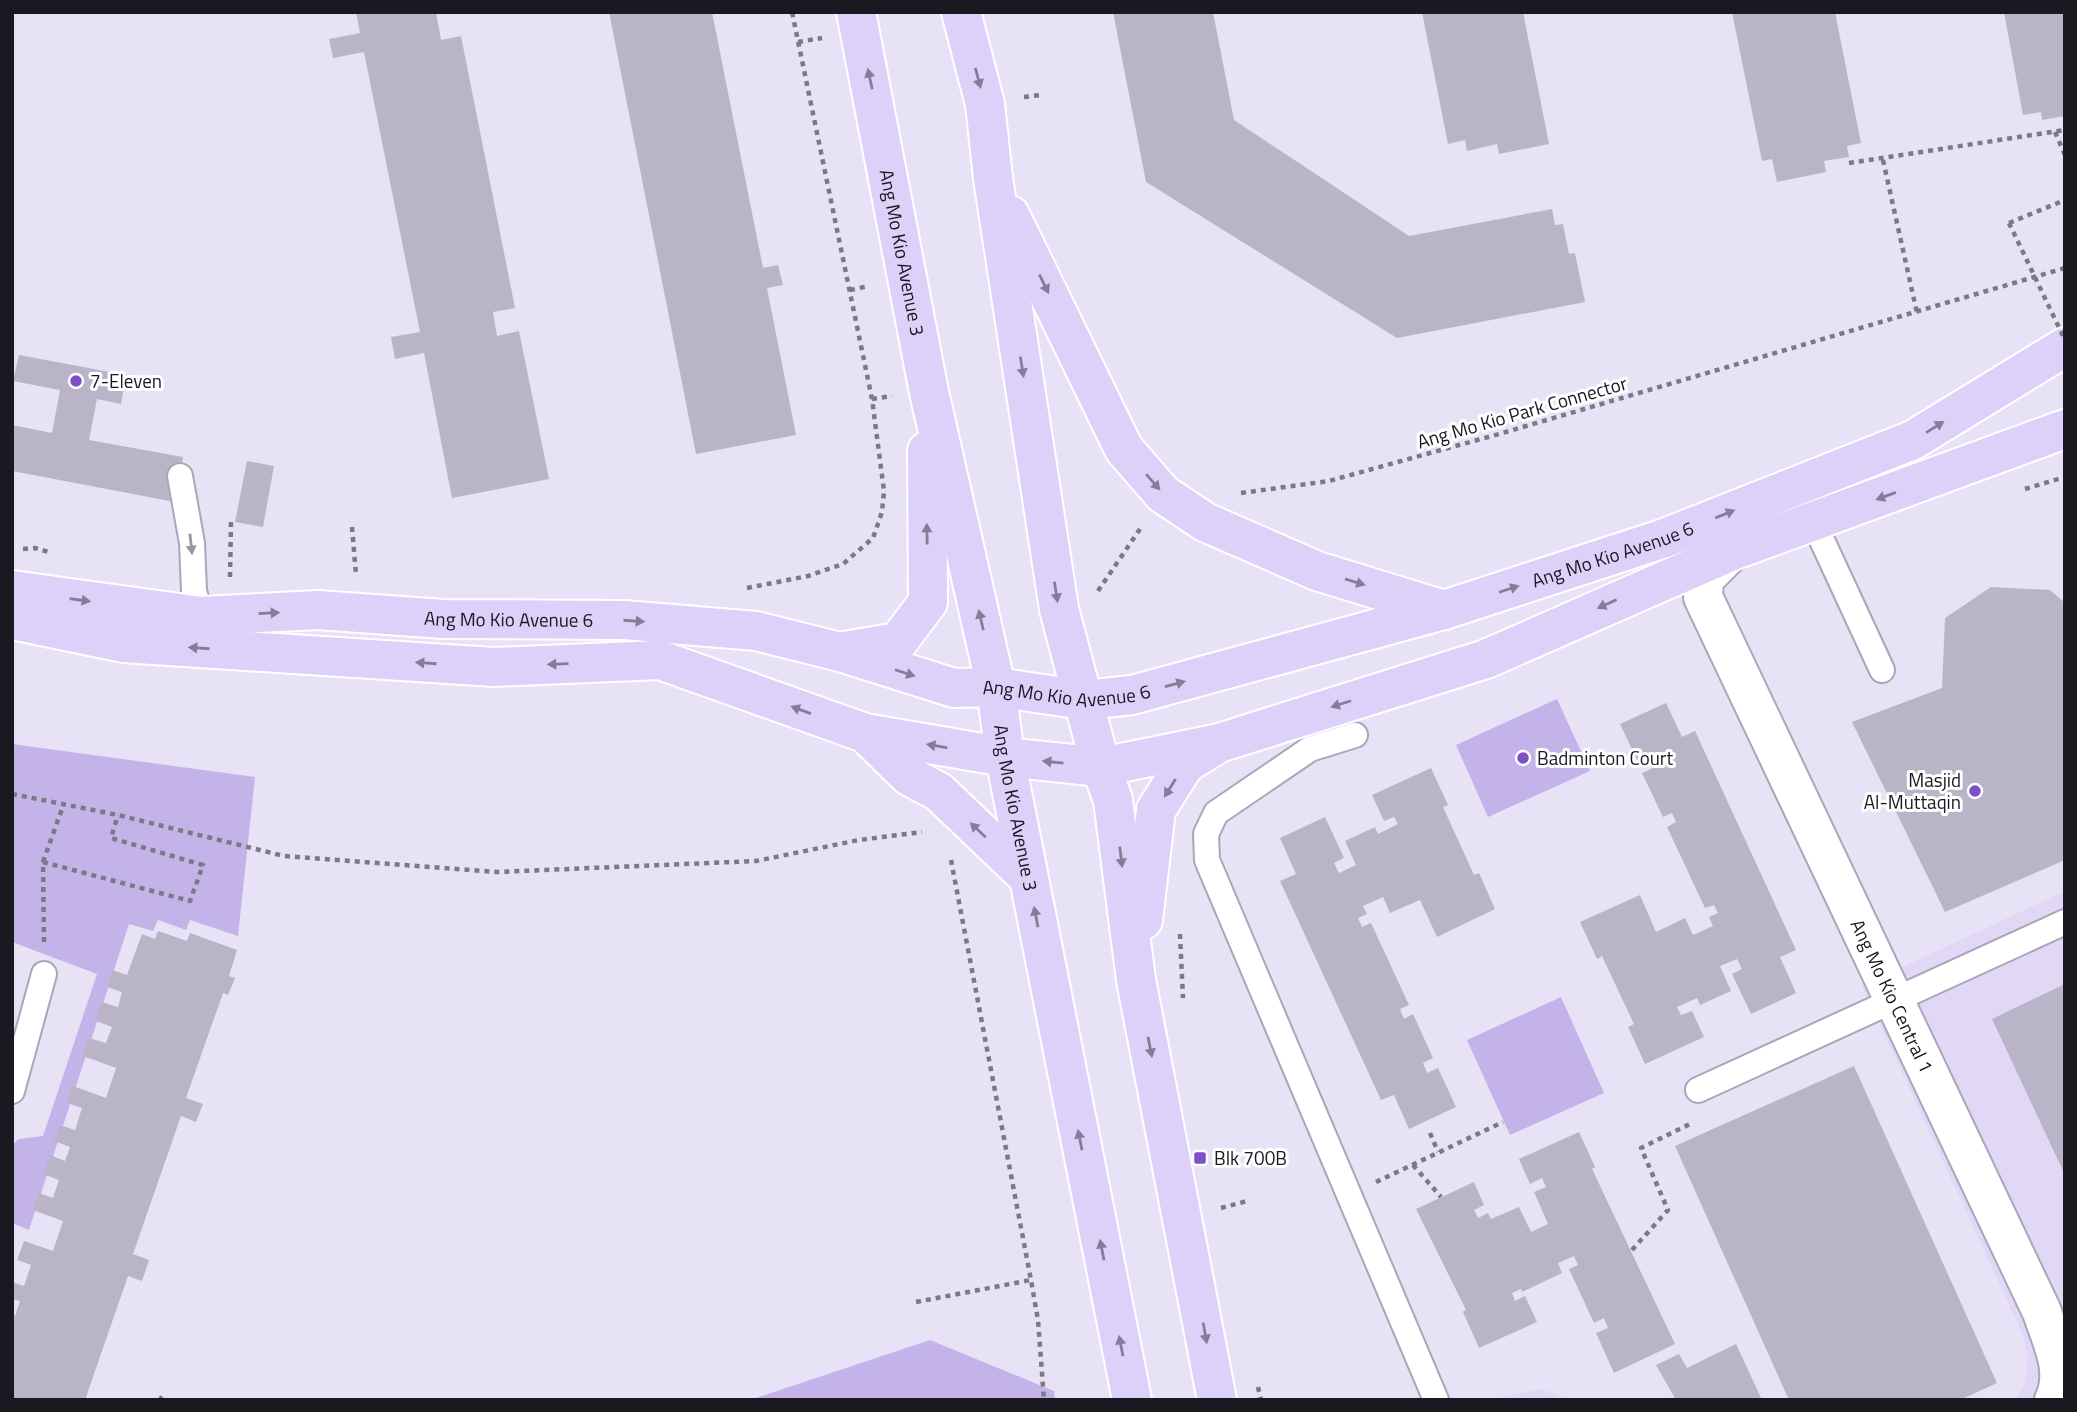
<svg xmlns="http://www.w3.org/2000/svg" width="2077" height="1412" font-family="'Titillium Web',sans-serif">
<rect width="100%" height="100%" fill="#e8e2f7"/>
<g fill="#e0d8f5">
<path d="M2065 891V1400H2016L2025 1382 2028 1357 2023 1335 1862 986Z"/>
<path d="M1541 1389 1572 1400H1497L1507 1396Z"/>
</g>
<g fill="#c3b3e9">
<path d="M1557 699 1590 771 1488 817 1456 745Z"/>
<path d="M12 744 255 777 238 936 190 920 186 930 158 920 153 931 129 924 29 1230 12 1223V1145L19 1139 43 1136 97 974 12 942Z"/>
<path d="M1561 997 1604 1093 1510 1135 1467 1040Z"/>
<path d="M930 1340 1054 1391 1055 1400H750Z"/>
</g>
<g fill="#b9b4c8">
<path d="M356 12H436L441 40 461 36 515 308 493 312 497 336 519 331 549 479 452 498 424 353 395 359 391 337 420 332 364 52 333 58 329 39 360 33Z"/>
<path d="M609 12H712L763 268 778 265 783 285 767 288 796 435 696 454Z"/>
<path d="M1113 12H1213L1234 120 1409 236 1552 209 1555 225 1563 224 1569 254 1575 253 1585 302 1397 338 1146 182Z"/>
<path d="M1422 12H1523L1549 144 1499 154 1497 144 1467 151 1465 140 1448 144Z"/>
<path d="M1732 12H1835L1861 143 1847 146 1849 157 1824 161 1826 172 1777 182 1772 159 1762 161Z"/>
<path d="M2004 12H2065V116L2042 120 2041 112 2023 115Z"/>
<path d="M19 355 126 375 121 404 97 399 89 440 183 457 175 502 12 471V425L52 433 60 390 13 381Z"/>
<path d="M247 461 274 466 263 527 235 522Z"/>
<path d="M1991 587 2050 590 2065 603V860L1945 912 1852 722 1942 688 1945 618Z"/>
<path d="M1666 703 1682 737 1695 731 1796 950 1780 957 1796 993 1751 1014 1732 974 1742 969 1737 959 1720 966 1731 991 1700 1005 1697 998 1677 1007 1681 1015 1692 1011 1704 1037 1645 1064 1628 1027 1634 1024 1602 956 1597 959 1580 922 1640 895 1656 932 1685 918 1693 935 1713 926 1709 917 1718 913 1714 905 1705 908 1667 827 1676 822 1672 813 1663 817 1642 773 1653 768 1649 759 1639 764 1620 724Z"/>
<path d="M1431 768 1448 805 1443 807 1474 875 1479 873 1495 909 1437 937 1420 900 1390 913 1383 897 1363 906 1367 914 1358 918 1362 927 1371 923 1409 1005 1400 1009 1404 1019 1413 1014 1433 1058 1423 1063 1427 1073 1438 1068 1456 1107 1409 1129 1394 1095 1381 1100 1280 881 1296 874 1280 838 1325 817 1344 858 1334 863 1339 873 1356 865 1345 841 1375 827 1378 834 1398 824 1394 817 1384 821 1372 795Z"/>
<path d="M158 931 187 941 190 933 237 950 229 976 235 978 228 995 223 993 186 1098 203 1104 196 1122 181 1116 133 1254 149 1260 142 1281 128 1276 85 1400H12V1315L15 1316 20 1301 12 1299V1282L24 1286 31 1265 17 1260 24 1241 53 1251 63 1221 33 1210 39 1193 53 1198 59 1180 43 1174 50 1155 65 1161 70 1147 54 1141 60 1125 75 1130 82 1108 67 1103 73 1086 106 1098 116 1068 83 1056 89 1038 106 1043 112 1027 96 1021 102 1002 118 1007 122 992 107 987 112 970 127 975 142 934 155 939Z"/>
<path d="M2065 984V1175L1992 1019Z"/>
<path d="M1854 1066 1997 1383 1960 1400H1789L1675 1146Z"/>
<path d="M1579 1132 1595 1167 1592 1169 1675 1344 1614 1373 1596 1333 1608 1328 1604 1318 1594 1323 1569 1269 1578 1265 1574 1256 1558 1263 1562 1273 1522 1292 1521 1289 1512 1293 1515 1301 1525 1296 1537 1322 1479 1348 1463 1312 1466 1310 1416 1209 1474 1182 1484 1205 1474 1210 1478 1218 1488 1213 1491 1219 1519 1207 1531 1232 1548 1224 1534 1192 1546 1187 1542 1178 1530 1184 1519 1159Z"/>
<path d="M1736 1344 1762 1400H1676L1656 1365 1679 1354 1687 1368Z"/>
</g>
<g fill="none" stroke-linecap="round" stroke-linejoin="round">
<g stroke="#aba5ba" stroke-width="28">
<g id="service">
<path d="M180 476 192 543 194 591 201 616"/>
<path d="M1814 523 1882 670"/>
<path d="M1355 735 1310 749 1216 813 1206 834 1207 860 1436 1400"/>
<path d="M1698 1090 2065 922"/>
<path d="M12 1091 44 974"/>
</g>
</g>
<g stroke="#aba5ba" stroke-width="42">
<g id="minor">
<path id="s1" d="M1732 551 1704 579 1703 597 2042 1312C2051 1340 2068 1371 2054 1400"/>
</g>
</g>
<g stroke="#fff" stroke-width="42">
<g id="primary">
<path id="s2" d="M856 12 929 392 996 687 1005 757 1132 1400"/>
<path d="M961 12 985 104 993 178 1059 609 1101 767 1113 800 1136 980 1217 1400"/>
<path d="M1010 215 1124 449 1163 494 1205 522 1317 571 1444 610"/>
<path id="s3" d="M12 590 201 616 318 610 443 619 624 620 756 631 840 652 954 688 996 687 1084 700 1132 695 1444 610 1662 539 1913 440 2065 347"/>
<path d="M12 620 123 643 494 667 660 660 865 733 1005 757 1101 767 1219 743 1486 659 1732 551 2065 429"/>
<path d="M845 651 898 642 928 602 927 451"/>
<path d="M865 733 909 776 939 792 1028 877"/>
<path d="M1143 920 1156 810 1185 764 1214 746"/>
</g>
</g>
<g stroke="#7c7886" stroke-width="4.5" stroke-dasharray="5 5" stroke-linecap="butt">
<path d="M798 42 822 38"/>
<path d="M1024 97 1041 95"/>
<path d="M2055 132 2065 155"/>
<path d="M1883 160 1917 313"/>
<path d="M1849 163 2065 130"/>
<path d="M2009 223 2065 200"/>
<path d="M850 290 869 286"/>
<path d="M872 399 892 396"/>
<path d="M2025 489 2065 477"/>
<path d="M1241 493 1329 481 1499 434 2065 268"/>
<path d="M352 527 356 575"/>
<path d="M23 549 35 548 52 553"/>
<path d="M230 577 231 522"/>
<path d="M747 588 808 576 843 564 873 538 882 512 884 491 872 399 792 12"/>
<path d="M1098 591 1142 526"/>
<path d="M12 794 118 815 284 856 497 872 756 861 859 840 922 832"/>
<path d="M951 860 1031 1280 1038 1320 1044 1400"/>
<path d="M43 862 190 901 203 865 111 838 118 815"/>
<path d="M1180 934 1183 998"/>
<path d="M44 942 43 862 63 806"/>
<path d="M1430 1133 1438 1152"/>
<path d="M1413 1165 1441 1197"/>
<path d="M1376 1182 1503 1122"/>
<path d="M1221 1208 1247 1201"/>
<path d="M1632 1250 1668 1210 1641 1148 1692 1123"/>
<path d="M916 1302 1031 1280"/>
<path d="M1258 1387 1261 1400"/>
<path d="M159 1397 163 1400"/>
</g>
<use href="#service" stroke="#fff" stroke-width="24"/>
<use href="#minor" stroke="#fff" stroke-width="38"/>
<use href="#primary" stroke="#ddd0f9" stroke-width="38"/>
<path stroke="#7c7886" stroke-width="4.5" stroke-dasharray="5 5" stroke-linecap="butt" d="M2009 223 2065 340"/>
</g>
<defs><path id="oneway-solid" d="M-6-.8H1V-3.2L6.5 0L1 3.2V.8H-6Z" transform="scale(1.75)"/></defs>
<g fill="#857d97">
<use href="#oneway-solid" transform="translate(978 78) rotate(75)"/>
<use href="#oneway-solid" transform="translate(870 79) rotate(-102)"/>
<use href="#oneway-solid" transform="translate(1044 284) rotate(64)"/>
<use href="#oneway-solid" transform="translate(1022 367) rotate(81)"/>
<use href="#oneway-solid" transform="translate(1935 427) rotate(-32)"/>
<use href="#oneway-solid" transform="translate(1153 482) rotate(49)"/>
<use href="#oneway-solid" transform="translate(1886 496) rotate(160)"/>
<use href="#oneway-solid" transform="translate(1725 514) rotate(-22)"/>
<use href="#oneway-solid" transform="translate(927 534) rotate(-91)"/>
<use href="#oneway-solid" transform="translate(1355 582) rotate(17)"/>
<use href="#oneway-solid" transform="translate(1509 589) rotate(-18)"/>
<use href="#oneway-solid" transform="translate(1056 592) rotate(81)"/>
<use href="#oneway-solid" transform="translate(80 600) rotate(8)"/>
<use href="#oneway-solid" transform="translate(1607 604) rotate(156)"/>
<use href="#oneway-solid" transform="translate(269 613) rotate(-3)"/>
<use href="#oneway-solid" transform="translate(981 620) rotate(-103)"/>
<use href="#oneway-solid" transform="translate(634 621) rotate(4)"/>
<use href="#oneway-solid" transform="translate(199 648) rotate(-176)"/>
<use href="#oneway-solid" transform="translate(426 663) rotate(-176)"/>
<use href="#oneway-solid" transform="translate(558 664) rotate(178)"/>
<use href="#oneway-solid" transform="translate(905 673) rotate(18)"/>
<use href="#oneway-solid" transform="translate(1175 684) rotate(-15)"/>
<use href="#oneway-solid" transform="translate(1341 704) rotate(162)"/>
<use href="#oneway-solid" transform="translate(801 710) rotate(-160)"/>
<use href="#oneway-solid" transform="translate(937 746) rotate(-170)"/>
<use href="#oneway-solid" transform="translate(1053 762) rotate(-174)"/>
<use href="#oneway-solid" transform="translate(1170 788) rotate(122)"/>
<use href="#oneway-solid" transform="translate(978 830) rotate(-137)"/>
<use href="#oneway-solid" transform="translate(1121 857) rotate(83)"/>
<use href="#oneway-solid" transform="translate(1036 917) rotate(-101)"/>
<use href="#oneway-solid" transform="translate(1150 1047) rotate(79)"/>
<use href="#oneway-solid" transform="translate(1080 1140) rotate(-101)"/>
<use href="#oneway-solid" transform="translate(1102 1250) rotate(-101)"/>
<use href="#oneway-solid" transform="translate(1205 1333) rotate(80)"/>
<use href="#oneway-solid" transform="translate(1121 1346) rotate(-101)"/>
</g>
<use fill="#98979b" href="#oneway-solid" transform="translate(191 544) rotate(84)"/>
<g fill="#7f4fc7" stroke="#fff" stroke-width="2.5">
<circle cx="76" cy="381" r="7"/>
<circle cx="1523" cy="758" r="7"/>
<circle cx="1975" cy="791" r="7"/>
<rect x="1193" y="1151" width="14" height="14" rx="3.5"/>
</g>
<g text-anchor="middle" stroke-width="6" stroke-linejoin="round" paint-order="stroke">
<g font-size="19" fill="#1a1820" stroke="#fff">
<text dy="7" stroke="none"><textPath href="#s2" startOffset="245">Ang Mo Kio Avenue 3</textPath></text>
<text transform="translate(1522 412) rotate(-16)" y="7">Ang Mo Kio Park Connector</text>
<text dy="7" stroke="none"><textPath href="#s3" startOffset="1633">Ang Mo Kio Avenue 6</textPath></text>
<text dy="7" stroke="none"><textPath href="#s3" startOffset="499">Ang Mo Kio Avenue 6</textPath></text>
<text dy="7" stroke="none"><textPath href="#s3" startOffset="1066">Ang Mo Kio Avenue 6</textPath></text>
<text dy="7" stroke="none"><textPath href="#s2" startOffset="812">Ang Mo Kio Avenue 3</textPath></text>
<text dy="7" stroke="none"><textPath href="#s1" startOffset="499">Ang Mo Kio Central 1</textPath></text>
</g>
<g font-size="19" fill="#1a1820" stroke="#fff" text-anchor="start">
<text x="90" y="388">7-Eleven</text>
<text x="1537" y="765">Badminton Court</text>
<text x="1961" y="787" text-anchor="end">Masjid<tspan x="1961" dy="22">Al-Muttaqin</tspan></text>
<text x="1214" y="1165">Blk 700B</text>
</g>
</g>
<rect width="2077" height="1412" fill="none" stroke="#1a1820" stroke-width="28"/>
</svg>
